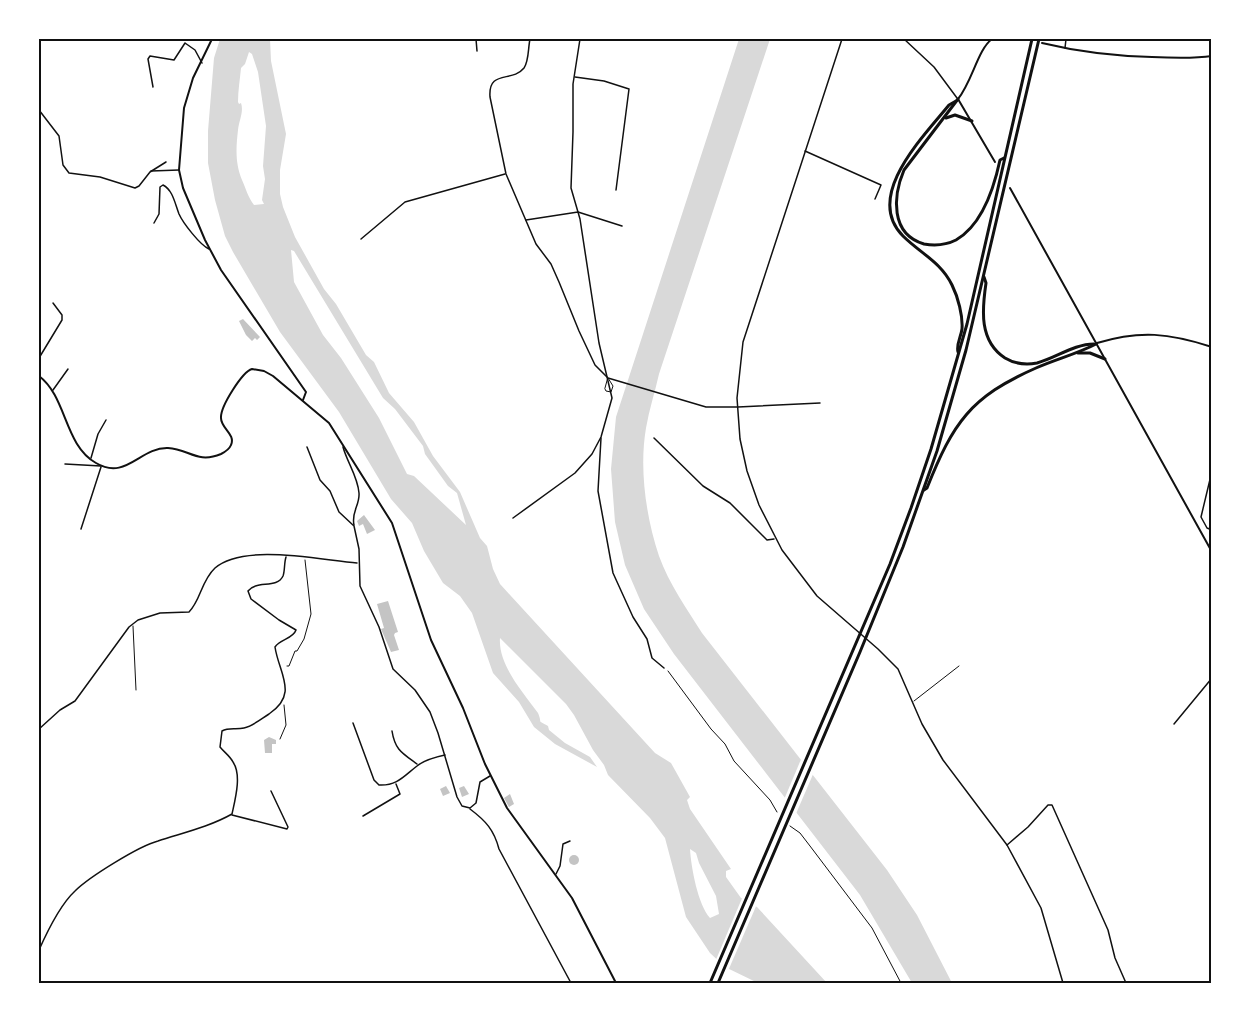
<svg xmlns="http://www.w3.org/2000/svg" width="1251" height="1022" font-family="Poppins,sans-serif">
<rect width="100%" height="100%" fill="#fff"/>
<g fill="#d9d9d9" fill-rule="evenodd">
<path d="M220 39H270L271 61 286 134 280 170V194L283 207 295 237 324 289 336 304 366 355 374 362 389 393 414 422 433 456 460 492 480 538 487 546 493 569 500 584 655 753 671 763 690 797 687 800 690 809 731 869 726 871V877L741 898 757 907 827 983H758L725 967 710 953 686 917 665 838 650 818 608 775 604 765 593 750 574 715 566 704 500 638C498 665 523 692 538 713 543 725 536 719 548 726L549 730 565 743 590 757 597 767 555 744 534 727 519 702 493 673 472 613 460 596 443 583 424 551 412 523 391 499 339 412 280 332 233 252 225 236 215 200 208 163V131L214 58ZM249 52 252 54 258 72 266 126 263 166 265 179 262 200 264 204 254 205C248 197 246 189 242 180 235 163 236 148 238 130 239 120 244 112 241 103L239 104 238 102C238 90 240 79 241 68L245 64ZM291 250 294 251 383 398 395 409 423 446 425 454 448 486 457 493 466 525 414 476 407 474 379 418 341 358 323 335 294 282ZM690 849 696 853 699 863 716 896 719 914 710 918C698 905 691 867 690 849Z"/>
<path d="M739 39H770L659 374C655 392 649 410 646 428 639 469 646 517 659 556 669 584 687 609 702 633L887 870 917 915 952 983H912L860 895 674 654 644 609 625 565 615 522 611 469 616 417Z"/>
</g>
<g fill="#fff">
<path d="M802 757 814 772 795 816 783 802Z"/>
<path d="M743 896 757 904 728 971 715 962Z"/>
</g>
<g fill="#c4c4c4">
<path d="M243 319 260 337 257 340 255 338 252 341 246 335 239 321Z"/>
<path d="M364 515 375 530 367 534 363 524 359 526 357 521Z"/>
<path d="M388 601 398 632 395 633 394 635 399 650 391 652 381 629 384 628 377 604Z"/>
<path d="M269 737 276 740V744H272V753H265L264 740Z"/>
<path d="M446 786 450 793 443 796 440 789Z"/>
<path d="M464 786 469 794 462 797 459 788Z"/>
<path d="M510 794 514 804 509 807 504 798Z"/>
<circle cx="574" cy="860" r="5"/>
</g>
<g fill="none" stroke-linecap="round" stroke-linejoin="round">
<g stroke="#111" stroke-width="1">
<path d="M287 666H289L295 651H297L304 639 311 614 305 560"/>
<path d="M668 671 711 729 725 744 734 761 770 800 777 812"/>
<path d="M280 739 286 725 284 705"/>
<path d="M790 826 800 833 810 846 872 928 901 983"/>
</g>
<g stroke="#111" stroke-width="1">
<path d="M608 378 613 386 611 392 606 391 605 389Z"/>
<path d="M133 626 136 690"/>
<path d="M914 701 959 666"/>
</g>
<g stroke="#111" stroke-width="1.5">
<path d="M476 39 477 51"/>
<path d="M530 39C528 48 529 61 524 68 512 83 488 69 490 97L506 174 536 244 551 264 559 282 579 331 595 365 608 378 706 407H738L820 403"/>
<path d="M842 39 743 342 737 398 740 439 747 471 759 505 782 550 817 596 878 649 898 669 922 724 943 760 1007 845 1041 908 1063 983"/>
<path d="M904 39 934 67 957 98"/>
<path d="M1065 48 1066 39"/>
<path d="M575 77 604 81 629 89 616 190"/>
<path d="M153 87 148 59 150 56 174 60 185 43 195 50 202 63"/>
<path d="M39 110 59 136 63 165 69 173 100 177 135 188 139 186 150 172 166 162"/>
<path d="M805 151 881 185 875 199"/>
<path d="M151 171 179 170"/>
<path d="M526 220 578 212 622 226"/>
<path d="M154 223 159 214 160 187 163 185C173 190 175 204 179 214 183 223 200 245 209 249"/>
<path d="M361 239 405 202 505 174"/>
<path d="M39 358 62 320V315L53 303"/>
<path d="M53 390 68 369"/>
<path d="M601 438 598 491 613 573 633 617 647 639 652 658 664 668"/>
<path d="M654 438 703 486 730 503 767 540 774 539"/>
<path d="M307 447 320 480 330 491 339 512 354 526 359 549 360 586 379 627 393 669 415 690 430 712 438 733 457 797 462 806 470 808 476 803 480 782 490 776"/>
<path d="M343 447C347 462 358 477 359 493 360 505 351 512 354 525"/>
<path d="M91 458 98 434 106 420"/>
<path d="M65 464 101 466"/>
<path d="M1212 471 1201 517 1207 528 1212 530"/>
<path d="M513 518 575 473 592 454 601 437 612 398 599 343 580 219 571 188 573 132V84L580 39"/>
<path d="M81 529 101 467"/>
<path d="M353 723 374 780 379 785C397 786 404 776 417 766 424 760 436 757 445 755"/>
<path d="M1174 724 1212 678"/>
<path d="M39 729 60 710 75 701 129 627 138 620 160 613 189 612C201 600 201 581 215 568 244 543 320 560 357 563"/>
<path d="M392 731C395 750 402 753 417 764"/>
<path d="M470 809C486 821 494 830 499 849L571 983"/>
<path d="M232 815 287 829 288 827 271 791"/>
<path d="M363 816 400 794 396 784"/>
<path d="M1007 845 1028 827 1048 805H1052L1108 930 1115 958 1126 983"/>
<path d="M556 874 560 866 563 844 570 841"/>
<path d="M39 950C47 932 61 904 75 891 89 877 139 846 158 841 182 833 209 827 232 814 235 800 242 775 233 762 230 756 224 752 220 747L222 731C229 727 236 730 244 728 253 726 261 719 269 714 299 694 279 674 275 647 280 639 293 639 296 630L279 620 251 599 248 591C256 580 277 589 283 576 285 571 284 563 286 557"/>
</g>
<g stroke="#111" stroke-width="2">
<path d="M212 39 193 78 184 108 179 170 183 188 205 240 221 270 306 392 303 400"/>
<path d="M992 39C978 49 972 82 958 99L995 162"/>
<path d="M1042 43C1079 52 1114 56 1152 57 1172 58 1192 59 1212 56"/>
<path d="M1010 188 1212 552"/>
<path d="M1097 343C1140 330 1169 333 1212 347"/>
<path d="M39 376C67 397 64 445 96 463 126 481 140 447 168 448 189 449 197 464 221 454 225 452 229 450 231 445 236 434 220 428 221 417 221 406 242 372 252 369L264 371 273 376 329 423 392 523 431 640 463 708 485 764 507 808 572 898 616 983"/>
</g>
<g stroke="#111" stroke-width="3">
<path d="M958 99 904 170C893 196 890 234 924 244 935 246 946 245 956 240 982 225 994 188 1000 160L1004 158"/>
<path d="M956 101 949 105C924 136 863 196 903 236 920 253 941 262 952 285 958 297 963 316 962 329 961 337 956 344 958 352"/>
<path d="M946 118 955 115 972 121"/>
<path d="M984 277 986 283C982 310 979 341 1005 358 1015 364 1026 365 1037 363 1056 358 1074 344 1094 344"/>
<path d="M1078 353H1090L1105 359"/>
<path d="M924 490 927 488C953 423 970 397 1036 368 1056 359 1077 354 1096 344"/>
<path d="M710 983 890 564 911 508 931 449 967 324 1032 39"/>
<path d="M718 983 860 652 903 547 937 451 966 350 1039 39"/>
</g>
</g>
<rect width="1251" height="1022" fill="none" stroke="#ffffff" stroke-width="81"/>
<rect x="40" y="40" width="1170" height="942" fill="none" stroke="#111" stroke-width="2"/>
</svg>
